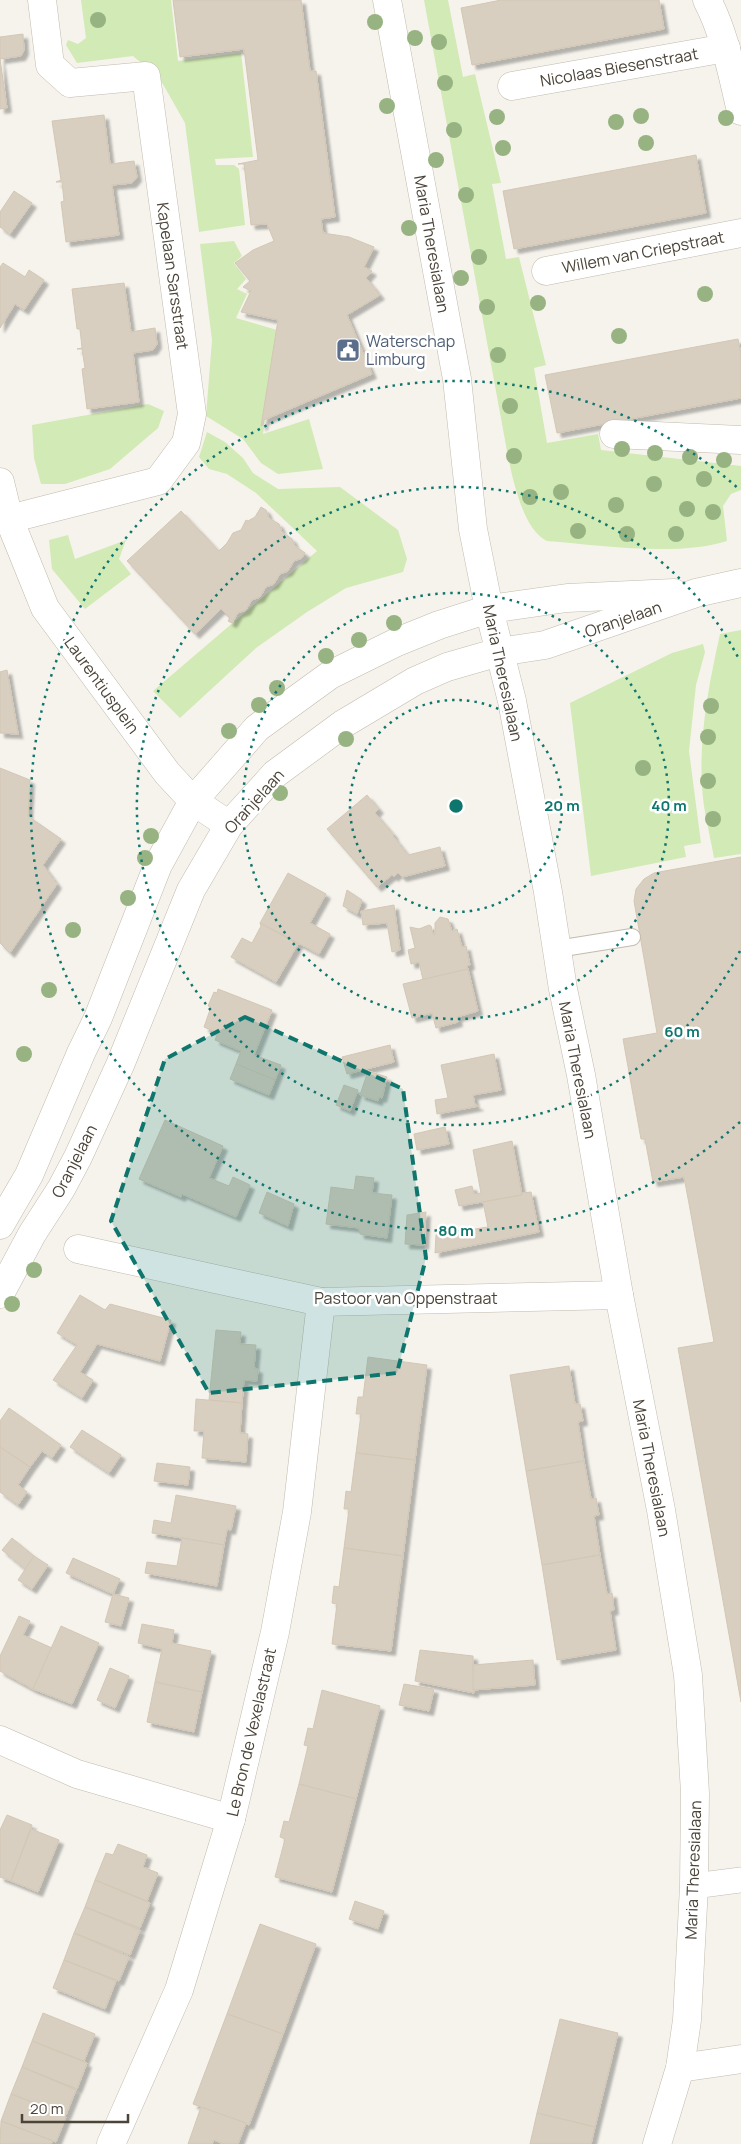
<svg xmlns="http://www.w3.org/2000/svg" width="741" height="2144" font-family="Manrope,sans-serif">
<defs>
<filter id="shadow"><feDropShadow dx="4.5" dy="4.5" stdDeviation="1" flood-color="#0004"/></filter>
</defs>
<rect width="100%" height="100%" fill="#f6f3ec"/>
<g fill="#d2eab5">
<path d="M81 0H171L178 61 241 53 253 157 215 159 216 165H234L239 169 245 225 199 232 185 123 160 79 133 56 77 63 66 45 68 40 78 44 86 38Z"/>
<path d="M424 0H448L463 77 475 74 501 183 492 184 506 259 519 257 546 365 534 368 547 443 598 434 601 450 741 466V490L731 494 723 506 727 541C678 557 599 545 547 541 522 529 512 476 507 451Z"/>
<path d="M234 241 242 256 234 263 246 279 237 289 247 294 236 318 277 330 263 434 309 419 323 469 278 474 261 463 243 439 206 416 212 340 200 244Z"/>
<path d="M148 404 164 411 158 428 110 469 65 484H41L34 458 32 425Z"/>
<path d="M207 432 225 442 243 458 253 473 278 489 340 487 398 530 407 559 403 572 346 588 307 612 256 648 180 718 153 691 317 551 256 493 227 474 209 469 199 457Z"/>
<path d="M68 535 75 559 126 540 119 559 131 574 85 609 52 569 49 540Z"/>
<path d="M741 630V854L714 858C710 834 703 810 702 786 699 734 709 684 720 634Z"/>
<path d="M703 644 705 652 696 685 689 751 701 843 684 846 686 857 591 876 570 703 672 653Z"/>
</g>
<g fill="#d8cfc1" stroke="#d3c7b4" filter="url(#shadow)">
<path d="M173 0H301L310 71H316L335 217 321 219 323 233 349 237 374 247 364 267 372 271 366 278 380 295 347 315 372 374 264 420 263 425 261 426 278 320 241 312 251 291 243 287 250 281 235 263 253 250 274 241 267 224 251 225 244 164H238L258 160 244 49 180 57Z"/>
<path d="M501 0H659L664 29 472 65 461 8Z"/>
<path d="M23 34 24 50 21 56 0 59 7 108 0 109V37Z"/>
<path d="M104 115 110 164 134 161 137 177 132 183 112 185 119 235 66 242 61 202 64 201 62 182H56L61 180 52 121Z"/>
<path d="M696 155 706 213 514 249 503 191Z"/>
<path d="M14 191 32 203 10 234 0 227V212Z"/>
<path d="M3 263 25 277 29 270 44 280 24 310 15 304 0 328V267Z"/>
<path d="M124 283 131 332 155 328 157 344 153 350 133 353 139 402 87 409 82 369 85 368 82 349H77L82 348 80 329H77L72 289Z"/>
<path d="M738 339 741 354V398L557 433 545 375Z"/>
<path d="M261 507 266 510 269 518 279 524 282 532 292 539 295 546 305 553 302 558 294 561 288 571 280 574 274 584 266 587 260 597 252 600 246 610 238 613 232 623 228 621 230 618 221 609 195 634 127 561 181 511 219 551 227 543 233 533 241 530 246 520 248 521 255 517Z"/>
<path d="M7 670 18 733 19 734 0 733V672Z"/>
<path d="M0 768 30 780 28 816 61 839 43 865 57 884 10 953 0 943Z"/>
<path d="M367 795 379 809 375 813 394 835 393 836 408 855 440 847 445 866 402 877 398 873 394 877 392 875 377 887 327 829Z"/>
<path d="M741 857V1702L678 1348 714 1342 690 1209 684 1177 653 1182 645 1139H641L623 1039 657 1033 634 901 636 889 644 879 654 873Z"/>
<path d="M288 873 326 894 310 923 330 934 319 954 260 923Z"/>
<path d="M347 890 362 900 357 914 343 906Z"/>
<path d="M394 905 400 950 392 952 387 923 363 925 361 911Z"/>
<path d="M440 917 448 919 452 931 457 929 462 947 466 946 470 965 467 966 468 969 423 980 419 962 411 964 408 950 415 948 410 927 419 929 429 925 431 926 433 934 435 935V923Z"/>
<path d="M260 923 298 944 276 982 231 957 242 938 252 943 261 926Z"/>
<path d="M468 969 478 1011 457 1017 458 1022 436 1028 432 1013 412 1018 403 984Z"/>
<path d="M218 989 272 1010 254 1055 281 1065 275 1080 236 1064 241 1051 215 1040 218 1033 204 1027 211 1007 208 1006 214 992 217 993Z"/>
<path d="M390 1045 394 1062 347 1074 342 1057Z"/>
<path d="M494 1054 501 1090 473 1095 475 1105 479 1106 437 1114 435 1100 448 1098 441 1065Z"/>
<path d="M236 1064 275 1080 269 1095 230 1079Z"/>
<path d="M368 1071 387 1077 382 1098 379 1097 378 1101 360 1095Z"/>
<path d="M344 1085 358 1090 350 1111 336 1105Z"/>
<path d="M165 1120 223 1146 209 1178 229 1186 233 1177 250 1185 236 1217 182 1194 181 1197 139 1179Z"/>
<path d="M445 1127 449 1144 417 1150 414 1134Z"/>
<path d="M512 1141 522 1195 459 1206 455 1190 472 1186 474 1194 481 1193 473 1150Z"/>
<path d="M356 1176 374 1178 372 1193 392 1195 387 1238 360 1234 359 1228 326 1224 331 1187 354 1190Z"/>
<path d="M267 1192 294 1204 288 1226 259 1213Z"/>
<path d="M531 1192 539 1232 435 1253 436 1235 488 1227 483 1202 522 1195V1193Z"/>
<path d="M426 1212 424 1245 405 1244 407 1215Z"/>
<path d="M80 1295 105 1310 110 1304 171 1320 160 1361 97 1344 80 1372 93 1380 82 1398 53 1380 77 1345 57 1333Z"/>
<path d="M216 1330 241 1332 240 1344 256 1345 254 1368 258 1369 257 1381 244 1380 242 1403 209 1400Z"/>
<path d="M368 1357 427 1365 415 1460 356 1453 361 1414H356L358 1397H363Z"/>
<path d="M569 1366 575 1404H580L583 1421 578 1422 584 1461 526 1471 510 1375Z"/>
<path d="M196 1399 242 1403 240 1433 248 1434 246 1462 202 1458 204 1431H194Z"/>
<path d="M9 1408 61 1445 52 1458 42 1451 30 1467 0 1447V1421Z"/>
<path d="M82 1430 121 1455 109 1473 70 1447Z"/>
<path d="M0 1447 30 1467 18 1485 27 1492 18 1505 0 1492Z"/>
<path d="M356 1453 415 1460 403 1556 344 1548 349 1509H344L346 1491 351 1492Z"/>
<path d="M584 1461 591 1499 596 1498 599 1515 594 1516 600 1555 542 1565 526 1471Z"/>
<path d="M157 1463 190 1467 188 1485 154 1481Z"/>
<path d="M176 1495 236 1506 231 1530 227 1529 224 1545 152 1533 154 1520 171 1523Z"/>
<path d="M12 1538 34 1556 26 1570 2 1550Z"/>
<path d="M182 1538 224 1545 217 1586 145 1573 147 1562 177 1566Z"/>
<path d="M344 1548 403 1556 391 1651 332 1644 337 1604 332 1603 334 1586 339 1587Z"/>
<path d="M600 1555 607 1594 612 1593 614 1610 610 1611 616 1650 557 1660 542 1565Z"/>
<path d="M34 1556 48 1565 32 1589 18 1580Z"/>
<path d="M73 1558 120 1579 113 1594 66 1573Z"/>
<path d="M113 1594 129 1598 121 1626 105 1622Z"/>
<path d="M19 1616 30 1621 23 1635 52 1648 33 1689 0 1671V1656Z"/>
<path d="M142 1624 174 1630 172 1643 211 1651 202 1692 155 1682 162 1649 138 1643Z"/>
<path d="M61 1626 99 1643 72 1704 33 1689Z"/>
<path d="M420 1650 473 1656 474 1693 415 1681Z"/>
<path d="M533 1660 535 1685 473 1690V1665Z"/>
<path d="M110 1668 129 1676 115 1708 97 1700Z"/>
<path d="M155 1682 202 1692 194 1732 147 1722Z"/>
<path d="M404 1684 434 1689 429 1711 399 1705Z"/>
<path d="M322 1690 380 1706 356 1799 299 1784 308 1746 304 1745 308 1728 313 1729Z"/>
<path d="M299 1784 356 1799 332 1892 275 1877 285 1839 280 1837 284 1821 289 1822Z"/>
<path d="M7 1815 32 1825 11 1881 0 1877V1830Z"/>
<path d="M31 1829 59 1840 38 1892 11 1881Z"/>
<path d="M118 1844 147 1855 143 1867 158 1873 147 1901 95 1880 106 1853 113 1855Z"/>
<path d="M95 1880 150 1903 140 1928 85 1907Z"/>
<path d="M355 1901 384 1911 378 1929 349 1919Z"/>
<path d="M85 1907 140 1930 130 1955 74 1933Z"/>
<path d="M260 1924 316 1944 283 2034 227 2014Z"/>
<path d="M74 1933 129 1957 119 1981 64 1960Z"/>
<path d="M64 1960 116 1981 105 2009 53 1988Z"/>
<path d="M43 2013 95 2034 84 2061 32 2041Z"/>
<path d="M227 2014 283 2034 249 2125 193 2104Z"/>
<path d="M560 2019 618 2033 595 2127 537 2113Z"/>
<path d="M32 2041 87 2063 77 2089 22 2067Z"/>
<path d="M22 2067 76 2090 66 2115 11 2094Z"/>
<path d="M11 2094 63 2114 66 2117 56 2142 1 2121Z"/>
<path d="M201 2107 246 2123 238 2144H224L214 2140 212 2144H188Z"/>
<path d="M537 2113 595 2127 591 2144H530Z"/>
<path d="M1 2121 53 2141 51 2144H0Z"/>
</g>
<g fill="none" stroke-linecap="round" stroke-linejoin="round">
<g stroke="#c2bbae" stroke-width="18">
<path id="service" d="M557 949 632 937"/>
</g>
<g stroke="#c2bbae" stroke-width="26">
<path id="pedestrian" d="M694 1886 741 1880"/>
</g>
<g stroke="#c2bbae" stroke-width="29">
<g id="minor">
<path d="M387 0 457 379 473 529 489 609 512 701 548 892 563 989 581 1075 619 1295 661 1510 688 1675 695 1793 694 1886 687 2020 680 2068 657 2144"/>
<path d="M707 0C725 34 732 74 741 111"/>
<path d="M512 86 726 48"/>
<path d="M546 271 741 233"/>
<path d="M614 434 741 440"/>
<path d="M0 482 9 519 45 608 167 773 193 801 229 825"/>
<path d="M9 519 158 481 186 443 192 414 146 76 70 83 50 65 42 0"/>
<path d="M78 1249 321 1302 619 1295"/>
<path d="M0 1740 77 1774 231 1819"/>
<path d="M680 2068 741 2059"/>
<path d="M111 2144 179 1990 231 1819 275 1632 297 1512 321 1302"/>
</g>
</g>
<g stroke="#c2bbae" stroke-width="29">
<g id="tertiary">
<path d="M0 1225 29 1175 81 1053 98 1018 158 865 193 801 257 728 330 675 397 642 439 625 489 609 567 598 674 593"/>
<path d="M0 1294 32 1234 61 1189 78 1157 120 1065 191 890 229 825 275 774 343 724 415 681 447 667 499 652 545 645 696 593 741 583"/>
</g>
</g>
<use href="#service" stroke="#fff" stroke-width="16"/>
<use href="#pedestrian" stroke="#fff" stroke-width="25"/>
<use href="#minor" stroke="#fff" stroke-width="28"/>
<use href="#tertiary" stroke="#fff" stroke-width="28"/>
</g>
<g fill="#97b381">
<circle cx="98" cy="20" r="8"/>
<circle cx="375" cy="22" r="8"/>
<circle cx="415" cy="38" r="8"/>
<circle cx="439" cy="42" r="8"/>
<circle cx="445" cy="83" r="8"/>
<circle cx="387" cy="106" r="8"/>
<circle cx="641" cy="116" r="8"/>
<circle cx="497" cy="117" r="8"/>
<circle cx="726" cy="118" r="8"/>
<circle cx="616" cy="122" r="8"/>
<circle cx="454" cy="130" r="8"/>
<circle cx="646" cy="143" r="8"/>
<circle cx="503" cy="148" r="8"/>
<circle cx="436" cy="160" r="8"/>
<circle cx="466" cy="195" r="8"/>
<circle cx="409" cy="228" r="8"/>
<circle cx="479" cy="257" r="8"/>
<circle cx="461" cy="278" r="8"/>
<circle cx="705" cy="294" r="8"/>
<circle cx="538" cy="303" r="8"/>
<circle cx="487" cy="307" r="8"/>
<circle cx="619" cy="336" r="8"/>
<circle cx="498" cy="355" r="8"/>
<circle cx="510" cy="406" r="8"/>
<circle cx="622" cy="449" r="8"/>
<circle cx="655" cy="453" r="8"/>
<circle cx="514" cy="456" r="8"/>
<circle cx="690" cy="457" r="8"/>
<circle cx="724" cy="460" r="8"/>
<circle cx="704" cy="479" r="8"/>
<circle cx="654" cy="484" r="8"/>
<circle cx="561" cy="492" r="8"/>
<circle cx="530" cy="497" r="8"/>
<circle cx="616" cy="505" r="8"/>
<circle cx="687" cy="509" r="8"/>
<circle cx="713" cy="512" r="8"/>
<circle cx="578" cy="531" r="8"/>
<circle cx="627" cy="534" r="8"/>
<circle cx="676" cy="534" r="8"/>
<circle cx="394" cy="623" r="8"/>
<circle cx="359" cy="640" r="8"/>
<circle cx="326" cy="656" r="8"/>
<circle cx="277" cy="688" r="8"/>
<circle cx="259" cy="705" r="8"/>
<circle cx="711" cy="706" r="8"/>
<circle cx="229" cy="731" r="8"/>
<circle cx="708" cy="737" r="8"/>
<circle cx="346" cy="739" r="8"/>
<circle cx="643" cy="768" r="8"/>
<circle cx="708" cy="781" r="8"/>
<circle cx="280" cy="793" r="8"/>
<circle cx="713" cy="819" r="8"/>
<circle cx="151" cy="836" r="8"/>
<circle cx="145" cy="858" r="8"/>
<circle cx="128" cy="898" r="8"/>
<circle cx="73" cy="930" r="8"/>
<circle cx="49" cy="990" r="8"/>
<circle cx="24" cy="1054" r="8"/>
<circle cx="34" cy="1270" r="8"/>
<circle cx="12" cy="1304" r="8"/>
</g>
<path fill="#0f766e" fill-opacity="0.2" stroke="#0f766e" stroke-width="4" stroke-dasharray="10 6" stroke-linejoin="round" d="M245 1017 403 1089 426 1258 397 1373 209 1393 111 1221 165 1059Z"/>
<g fill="none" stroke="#0f766e" stroke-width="2.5" stroke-dasharray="2.5 5">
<circle cx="456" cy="806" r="106"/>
<circle cx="456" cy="806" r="213"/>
<path d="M740 951A319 319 0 1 1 740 661"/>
<path d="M740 1122A425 425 0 1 1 740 490"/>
</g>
<defs>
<g id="civic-square" transform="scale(1.25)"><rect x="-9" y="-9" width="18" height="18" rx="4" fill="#5c6f8a" stroke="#fff"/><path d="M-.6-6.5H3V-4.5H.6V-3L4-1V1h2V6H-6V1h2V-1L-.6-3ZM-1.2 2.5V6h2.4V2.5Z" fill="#fff"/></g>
</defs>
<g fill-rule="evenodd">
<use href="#civic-square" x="348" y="350"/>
</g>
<g text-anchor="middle" stroke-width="5" stroke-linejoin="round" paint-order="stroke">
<g font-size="16" fill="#4b4439" stroke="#fff">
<text transform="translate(619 67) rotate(-10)" y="6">Nicolaas Biesenstraat</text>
<text transform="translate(432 244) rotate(80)" y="6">Maria Theresialaan</text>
<text transform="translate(643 252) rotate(-11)" y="6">Willem van Criepstraat</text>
<text transform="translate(173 276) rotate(82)" y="6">Kapelaan Sarsstraat</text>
<text transform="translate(623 619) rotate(-19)" y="6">Oranjelaan</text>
<text transform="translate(503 673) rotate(78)" y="6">Maria Theresialaan</text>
<text transform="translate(102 685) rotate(54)" y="6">Laurentiusplein</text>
<text transform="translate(254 801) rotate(-48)" y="6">Oranjelaan</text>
<text transform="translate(578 1070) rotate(79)" y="6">Maria Theresialaan</text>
<text transform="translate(74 1161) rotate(-63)" y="6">Oranjelaan</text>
<text x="406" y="1304">Pastoor van Oppenstraat</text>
<text transform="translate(652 1468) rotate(79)" y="6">Maria Theresialaan</text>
<text transform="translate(251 1732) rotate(-77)" y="6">Le Bron de Vexelastraat</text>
<text transform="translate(693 1870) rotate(-88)" y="6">Maria Theresialaan</text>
</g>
<g font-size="16" fill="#4e5e75" stroke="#fff" text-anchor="start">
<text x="366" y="347">Waterschap<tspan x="366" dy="18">Limburg</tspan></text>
</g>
</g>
<circle cx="456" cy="806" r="8" fill="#0f766e" stroke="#fff" stroke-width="2.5"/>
<g font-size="15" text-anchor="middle" font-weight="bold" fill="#0f766e" stroke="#fff" stroke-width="5" stroke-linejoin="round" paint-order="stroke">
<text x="562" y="811">20 m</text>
<text x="669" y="811">40 m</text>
<text x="682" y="1037">60 m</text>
<text x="456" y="1236">80 m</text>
</g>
<path d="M22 2114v8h106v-8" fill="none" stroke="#4b4439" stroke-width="2.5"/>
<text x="30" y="2114" font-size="15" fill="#4b4439" stroke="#ffffff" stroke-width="4" paint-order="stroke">20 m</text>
</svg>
